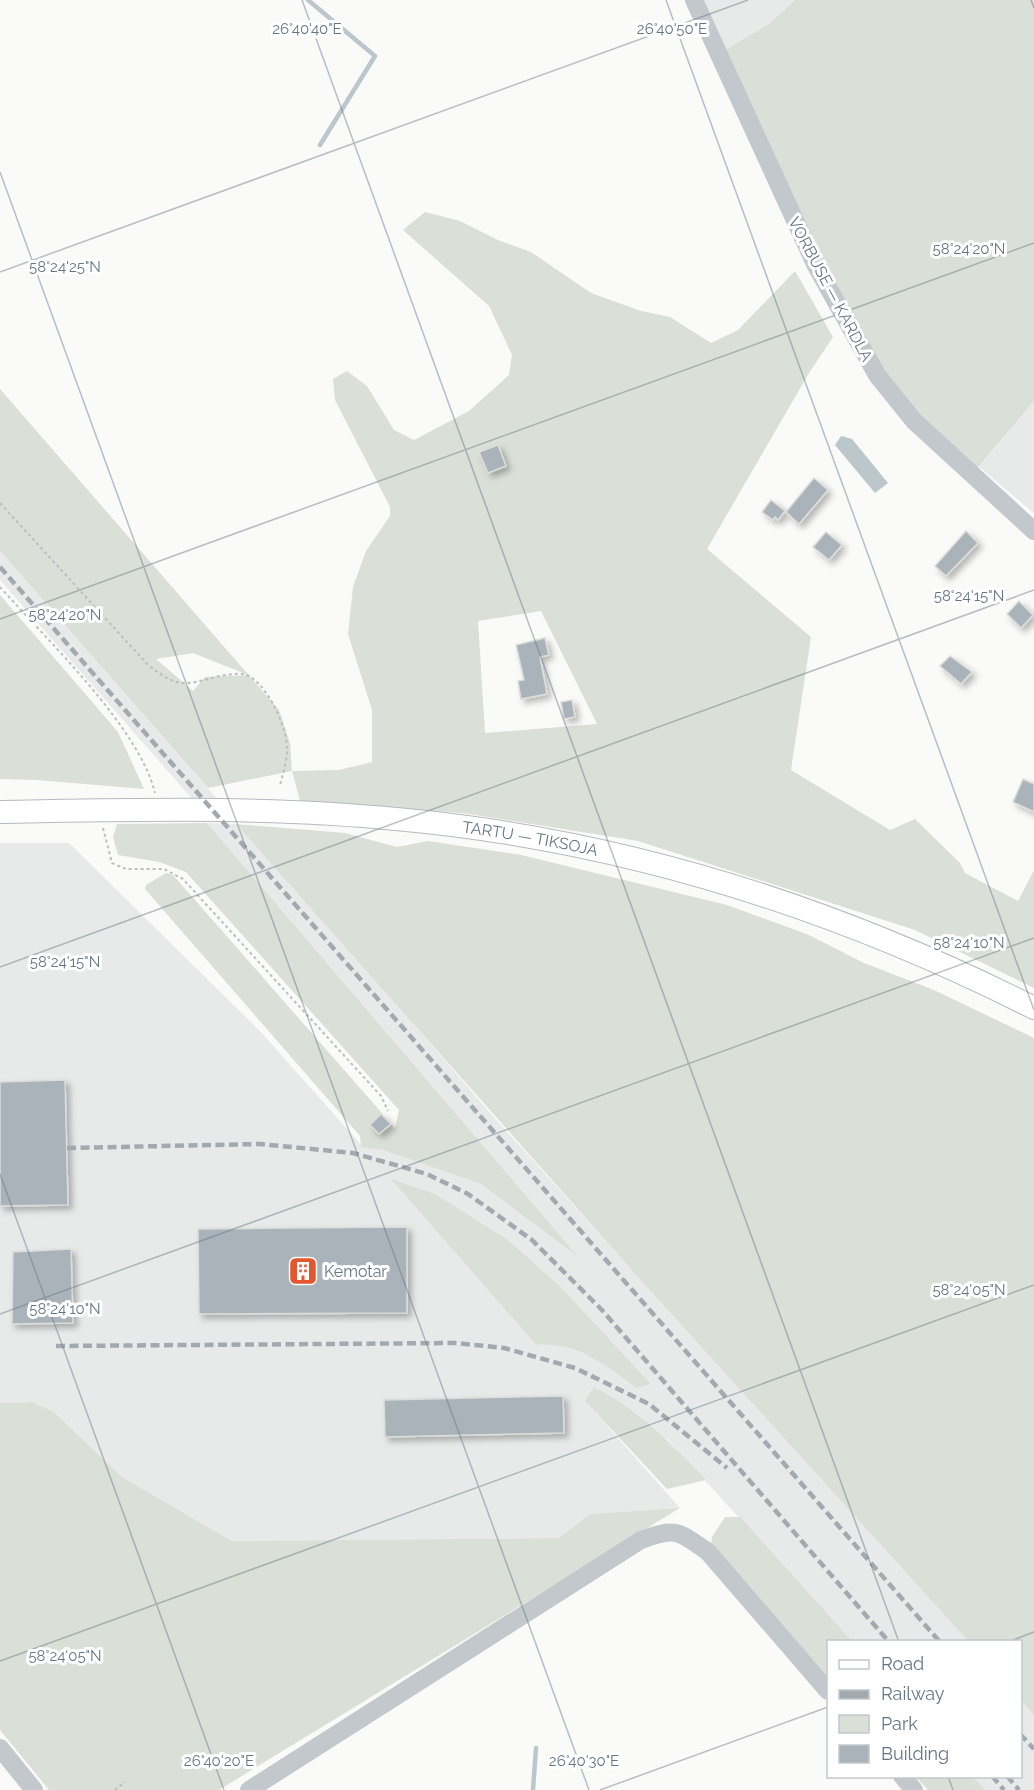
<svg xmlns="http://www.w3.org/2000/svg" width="1034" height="1790" font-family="Raleway,sans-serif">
<defs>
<filter id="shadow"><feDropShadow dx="4" dy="4" stdDeviation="3" flood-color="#0004"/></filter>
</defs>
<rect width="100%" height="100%" fill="#fafaf8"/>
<g fill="#e8e9e9" fill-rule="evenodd">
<path d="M694 0H795L769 24 718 54Z"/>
<path d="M1034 401V513L979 467Z"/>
<path d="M0 551 72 633 218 800 195 802 0 580Z"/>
<path d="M207 823 236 824 362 964 491 1114 968 1641H852L667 1439 586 1402 680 1508 590 1514 559 1538 232 1541 122 1477 54 1412 33 1402 0 1403V843H69L260 1031 363 1147 383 1150 481 1184 576 1256ZM392 1180 508 1240 560 1286 650 1383 636 1388 597 1359 555 1343 536 1345Z"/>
<path d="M1021 1700 1034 1715V1790H985L973 1777 1020 1776Z"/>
</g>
<g fill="#dadfd7" fill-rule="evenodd">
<path d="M795 0H1034V401L971 476 877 375 718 54 769 24Z"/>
<path d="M425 212 460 221 498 240 531 252 591 293 641 311 670 317 711 343 738 330 795 271 833 337 809 373 707 549 811 637 791 770 890 830 915 819 960 863 965 873 1018 901 1034 870V988L915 930 638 841 463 813 300 801 292 771 208 788 0 551V389L279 710 290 743 292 771 339 770 372 762V710L348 634 353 587 366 551 390 516V507L335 400 333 379 347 371 367 386 394 430 414 440 469 411 509 375 512 355 489 306 403 230ZM541 611 597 724 485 733 478 621ZM193 653 248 675 205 677 193 691 156 659Z"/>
<path d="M0 595 118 732 144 789 37 780 0 779Z"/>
<path d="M207 823 579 1258 481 1184 383 1150 361 1147 360 1136 145 889 146 885 166 873 173 875 395 1128 399 1110 186 872 159 862 118 855 113 837 117 824Z"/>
<path d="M236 824 345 833 397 847 428 841 521 855 727 905 809 935 864 963 934 990 1034 1038V1715L1021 1700 1020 1642 968 1641 639 1278Z"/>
<path d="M391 1179 435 1194 508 1240 560 1286 651 1384 636 1388C606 1365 575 1341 536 1345Z"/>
<path d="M594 1387C641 1412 670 1442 706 1480L667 1489 585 1401Z"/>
<path d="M33 1402 54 1412 122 1477 232 1541 559 1538 590 1514 680 1508 219 1790H49L0 1730V1403Z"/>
<path d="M725 1517H740L852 1641 828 1642V1677L711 1545 712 1537Z"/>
<path d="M916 1777H973L985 1790H928Z"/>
</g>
<path fill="#bbc7cb" d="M841 436 852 439 888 483 875 493 835 445Z"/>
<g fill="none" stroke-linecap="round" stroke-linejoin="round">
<g stroke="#bbc7cb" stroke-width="4.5">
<path d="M308 0 375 56 320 145"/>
<path d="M533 1790 536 1748"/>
</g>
</g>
<g fill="#aab3b9" stroke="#dcdcda" stroke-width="1.5" filter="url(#shadow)">
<path d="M498 445 506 466 488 473 479 452Z"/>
<path d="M814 478 828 490 799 524 786 512Z"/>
<path d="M771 500 785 511 778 520 775 517 773 520 762 512Z"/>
<path d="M966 531 978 543 946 576 935 566Z"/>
<path d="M826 532 842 545 829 560 813 547Z"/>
<path d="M1019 601 1033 615 1021 628 1007 614Z"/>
<path d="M545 638 549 655 540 657 547 694 521 699 518 681 524 680 516 645Z"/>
<path d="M950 656 972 672 961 684 940 666Z"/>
<path d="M572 700 575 717 564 719 561 702Z"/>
<path d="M1023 779 1034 784V812L1013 802Z"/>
<path d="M65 1080 68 1205 0 1206V1082Z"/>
<path d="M381 1114 391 1124 379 1134 370 1125Z"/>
<path d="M407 1227V1313L199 1314 198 1229Z"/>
<path d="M71 1249 73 1323 12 1324 13 1252Z"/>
<path d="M563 1396 564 1433 385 1437 384 1400Z"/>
</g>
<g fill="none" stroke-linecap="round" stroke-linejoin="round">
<g stroke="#b5babe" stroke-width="24">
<g id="major">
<path id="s1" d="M0 812C132 810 265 806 396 819 620 839 834 907 1034 1008"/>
</g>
</g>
<g stroke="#bbbfc2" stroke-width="2" stroke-dasharray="3 3" stroke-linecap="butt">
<path d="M0 503 148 665C179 689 183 685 220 676 226 675 236 673 243 674 265 678 288 728 287 749 287 761 283 774 280 785"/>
<path d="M0 587C46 639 139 727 155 793"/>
<path d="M103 828 112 863 126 869H164L183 879 381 1096 388 1111"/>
<path d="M115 1790 125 1782"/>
</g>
<g stroke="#c3c8cc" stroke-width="18">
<path d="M694 0 815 264 877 375 914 421 1034 531"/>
<path d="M0 1748 34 1790"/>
<path d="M902 1776 914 1790"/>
<path d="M249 1790 641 1540C676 1527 678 1531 708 1552L828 1691"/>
</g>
<use href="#major" stroke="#fff" stroke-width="22"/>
<g stroke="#a2aab0" stroke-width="4.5" stroke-dasharray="9 4.5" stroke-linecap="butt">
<path d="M0 567 940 1642"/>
<path d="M67 1148 260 1144 353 1153 427 1174 468 1194 532 1240 602 1310 889 1642"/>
<path d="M56 1346 456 1343 504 1348 575 1368 649 1404 727 1468"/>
<path d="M1020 1734 1034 1749"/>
<path d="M992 1776 1004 1790"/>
<path d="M1007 1776 1019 1790"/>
</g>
</g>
<path fill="none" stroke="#657683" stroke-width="1.5" stroke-opacity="0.45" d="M302 0 899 1642M666 0 1034 1010M1031 0 1034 8M0 172 589 1790M0 272 748 0M0 619 1034 243M0 967 1034 590M0 1174 224 1790M0 1314 1034 938M1008 1642 1034 1632M0 1661 1034 1285M948 1776 953 1790M600 1790 828 1707"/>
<defs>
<g id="building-square" transform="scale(1.5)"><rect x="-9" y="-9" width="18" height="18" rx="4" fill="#e4572e" stroke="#fff"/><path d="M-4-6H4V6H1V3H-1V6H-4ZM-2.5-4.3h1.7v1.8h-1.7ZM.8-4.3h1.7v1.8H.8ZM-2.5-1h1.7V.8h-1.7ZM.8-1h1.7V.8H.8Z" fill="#fff"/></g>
</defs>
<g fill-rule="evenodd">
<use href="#building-square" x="303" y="1271"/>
</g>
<g text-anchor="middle" stroke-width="6" stroke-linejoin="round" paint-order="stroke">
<g font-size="16" fill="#657683" stroke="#fff">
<text transform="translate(831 289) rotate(62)" y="6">VORBUSE — KARDLA</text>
<text dy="6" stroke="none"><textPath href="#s1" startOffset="532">TARTU — TIKSOJA</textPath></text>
</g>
<g font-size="16" fill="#657683" stroke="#fff" text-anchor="start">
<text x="324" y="1277">Kemotar</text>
</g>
</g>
<g font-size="15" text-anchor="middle" fill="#657683" stroke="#fff" stroke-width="6" stroke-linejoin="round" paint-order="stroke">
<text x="307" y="34">26°40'40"E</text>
<text x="672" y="34">26°40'50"E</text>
<text x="969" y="254">58°24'20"N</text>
<text x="65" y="272">58°24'25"N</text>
<text x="969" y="601">58°24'15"N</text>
<text x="65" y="620">58°24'20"N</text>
<text x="969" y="948">58°24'10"N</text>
<text x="65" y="967">58°24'15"N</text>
<text x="969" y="1295">58°24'05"N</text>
<text x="65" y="1314">58°24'10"N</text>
<text x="65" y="1661">58°24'05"N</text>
<text x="219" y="1766">26°40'20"E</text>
<text x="584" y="1766">26°40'30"E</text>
</g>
<rect x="827" y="1640" width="195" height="138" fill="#ffffff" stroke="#c1c8cd" stroke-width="1.5"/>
<rect x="839" y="1660" width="30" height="9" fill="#ffffff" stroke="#c1c8cd" stroke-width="1.5"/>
<text x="881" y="1670" font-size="18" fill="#657683">Road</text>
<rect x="839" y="1690" width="30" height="9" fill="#a2aab0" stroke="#c1c8cd" stroke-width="1.5"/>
<text x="881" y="1700" font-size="18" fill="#657683">Railway</text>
<rect x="839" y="1715" width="30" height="18" fill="#dadfd7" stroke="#c1c8cd" stroke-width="1.5"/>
<text x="881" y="1730" font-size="18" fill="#657683">Park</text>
<rect x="839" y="1745" width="30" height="18" fill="#aab3b9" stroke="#c1c8cd" stroke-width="1.5"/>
<text x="881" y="1760" font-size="18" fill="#657683">Building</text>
</svg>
